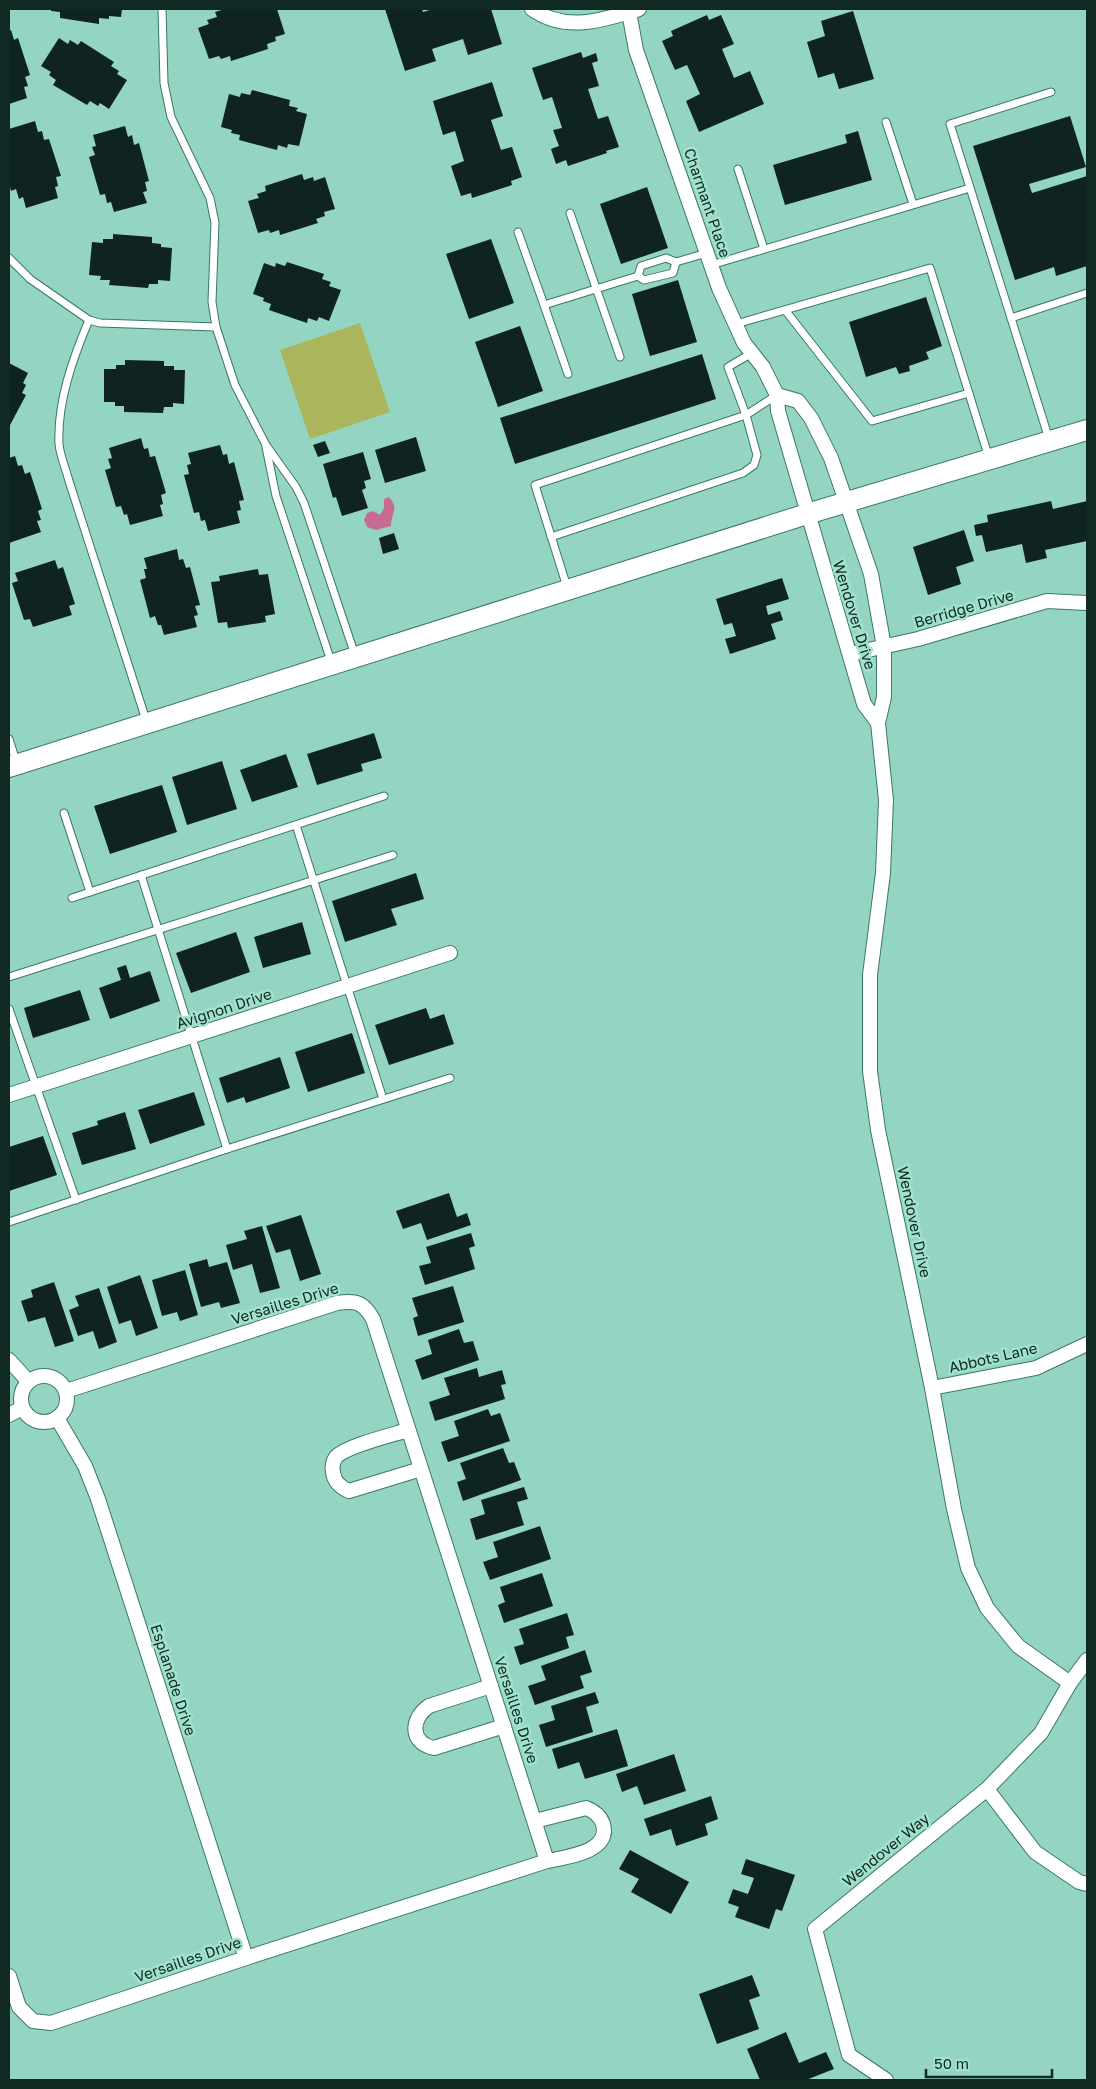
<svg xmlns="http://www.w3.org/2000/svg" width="1096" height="2089" font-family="'Golos Text',sans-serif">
<rect width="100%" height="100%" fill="#94d4c2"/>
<path fill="#abb55b" d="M360 323 390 412 310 439 280 350Z"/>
<path fill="#c86b92" d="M389 497C400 510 391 511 391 526L376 530 367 527 364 520 367 513 373 511 380 515 384 508V499Z"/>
<g fill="#102323">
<path d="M51 9H122L121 17 109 16V19L99 18V24L60 18V12L51 11Z"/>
<path d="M225 9H277L285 34 275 37 276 41 267 44 268 49 231 61 230 56 221 59 219 56 209 59 198 28 209 24 207 20 217 17 215 12Z"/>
<path d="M385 9H422L423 12 433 9H491L502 44 468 55 463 39 432 49 436 61 405 71Z"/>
<path d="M853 11 874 79 839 89 834 73 818 78 807 42 825 36 821 21Z"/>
<path d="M707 15 709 20 721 15 734 44 722 49 734 78 750 71 764 104 699 132 686 101 700 94 687 65 675 70 662 41 673 36 671 31Z"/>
<path d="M11 30 14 40 18 38 30 75 25 77 28 86 24 87 27 98 9 104V31Z"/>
<path d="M59 38 68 44 70 40 78 45 81 41 114 62 111 66 119 71 117 74 127 80 109 109 100 103 98 106 90 101 87 105 53 85 56 80 49 75 51 72 41 66Z"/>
<path d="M581 52 583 58 596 53 598 61 592 63 599 86 588 89 598 119 608 116 619 147 606 151 607 153 568 166 566 160 556 164 551 149 559 146 553 130 562 128 552 97 543 100 532 68Z"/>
<path d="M492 82 503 116 491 120 501 150 512 147 522 177 511 181 512 185 472 198 471 193 461 196 451 166 464 161 455 131 443 135 433 101Z"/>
<path d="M252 90 290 100 289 106 298 108 296 111 307 114 299 146 288 144 287 148 278 145 277 150 239 140 240 135 231 133 232 130 221 127 229 94 240 97 241 93 250 95Z"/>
<path d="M1070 116 1086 167 1029 184 1032 193 1087 176V266L1056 276 1054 267 1015 280 973 146Z"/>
<path d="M35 121 38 132 42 131 44 140 49 139 61 176 56 177 58 186 55 187 58 198 26 208 23 197 19 199 16 189 11 191 9 183V129Z"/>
<path d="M125 126 128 137 132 135 134 145 139 143 149 181 145 182 147 191 143 192 147 203 114 212 111 202 107 203 105 194 100 195 89 157 95 155 92 147 96 146 93 135Z"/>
<path d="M858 131 872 180 785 205 773 165 847 143 845 135Z"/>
<path d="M302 174 304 180 313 177 314 181 325 177 335 209 324 212 325 216 316 219 318 223 280 235 279 230 270 233 269 230 258 233 248 201 259 198 257 194 266 191 265 186Z"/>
<path d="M647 187 668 248 621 264 600 204Z"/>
<path d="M113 234 152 237V243L161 244V247L172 248 170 281 158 280V284H149L148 288 109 285 110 280H100L101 276 89 275 92 242 103 243V239H113Z"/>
<path d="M491 239 514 303 469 319 446 254Z"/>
<path d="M287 262 324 274 322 279 331 282 329 286 341 290 329 321 319 317 317 321 308 318 307 323 269 310 271 304 263 301 264 298 253 294 264 263 275 267 276 263 285 266Z"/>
<path d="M678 280 697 342 650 356 632 294Z"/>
<path d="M926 297 942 346 926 352 929 359 909 366 910 371 899 374 896 367 866 377 849 322Z"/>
<path d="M520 326 543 391 498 407 475 342Z"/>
<path d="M702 354 716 399 515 464 500 418Z"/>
<path d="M125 360 164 361V366H174V370H185L184 404 173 403V407H164L163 413 124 412V406H115V402H104V369H116V365H125Z"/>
<path d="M9 363 28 373 23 383 26 385 22 393 26 395 9 427Z"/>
<path d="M416 437 426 471 385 483 375 450Z"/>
<path d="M141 438 144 449 148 448 150 457 155 456 166 493 161 495 163 504 160 505 163 516 130 525 127 514 124 515 121 506 116 507 105 470 111 468 108 459 112 458 109 448Z"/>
<path d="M325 441 330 453 318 457 313 445Z"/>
<path d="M220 445 223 455 227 454 229 464 234 462 244 500 239 501 241 510 237 511 240 523 208 531 205 520 201 521 199 512 194 513 184 475 189 474 187 465 191 464 188 453Z"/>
<path d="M363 452 371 479 364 481 366 488 362 490 368 508 342 516 336 497 333 498 323 464Z"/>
<path d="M15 456 18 466 22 465 25 474 30 472 42 509 38 511 41 520 37 521 41 532 9 543V458Z"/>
<path d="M1051 501 1053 509 1087 501V541L1045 550 1047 558 1026 563 1022 544 986 552 982 535 976 536 974 525 988 522 987 515Z"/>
<path d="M964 530 974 561 956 567 961 584 928 595 913 547Z"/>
<path d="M394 533 399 549 383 554 379 538Z"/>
<path d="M177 549 179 560 183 559 186 568 190 567 200 605 195 606 198 615 194 616 197 627 164 635 161 625H158L155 616 150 618 140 580 146 578 144 569H147L144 558Z"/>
<path d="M55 560 58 569 63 567 75 604 69 606 72 615 33 627 30 619 24 620 12 583 18 581 15 573Z"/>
<path d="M258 569 259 575 268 574 275 614 265 616 266 622 228 628 227 622 218 623 211 582 220 581 219 576Z"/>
<path d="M782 578 789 599 766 606 768 615 780 611 783 620 771 624 776 639 730 654 725 639 736 636 732 623 724 625 716 599Z"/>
<path d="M374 733 382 758 361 764 363 771 317 785 307 754Z"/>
<path d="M286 754 298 787 252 802 240 770Z"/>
<path d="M222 761 237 809 187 825 172 777Z"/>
<path d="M162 785 177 832 110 854 94 806Z"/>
<path d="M416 873 424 899 391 909 397 925 345 942 332 901Z"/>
<path d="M302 922 311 954 263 968 254 937Z"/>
<path d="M236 932 250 972 191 993 176 953Z"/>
<path d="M126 965 130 978 150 971 160 1001 110 1019 99 988 121 980 117 968Z"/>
<path d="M80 990 90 1020 33 1038 24 1008Z"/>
<path d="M426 1008 430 1019 444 1014 454 1044 389 1065 375 1025Z"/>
<path d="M352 1033 365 1073 308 1092 295 1052Z"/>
<path d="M280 1057 290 1088 246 1103 244 1097 227 1103 219 1078Z"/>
<path d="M194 1092 205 1125 150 1144 138 1110Z"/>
<path d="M125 1112 136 1149 82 1165 72 1133 98 1125 97 1121Z"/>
<path d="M43 1136 57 1175 9 1191V1147Z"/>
<path d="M449 1193 457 1217 467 1213 471 1225 427 1240 421 1223 403 1229 396 1211Z"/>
<path d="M301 1215 321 1274 300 1281 290 1249 276 1253 266 1226Z"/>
<path d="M262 1226 280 1288 260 1293 252 1264 233 1270 226 1245 247 1239 244 1231Z"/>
<path d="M471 1233 475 1246 469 1248 475 1269 425 1285 419 1266 431 1263 426 1247Z"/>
<path d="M207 1259 209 1267 227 1262 240 1303 221 1308 219 1302 201 1307 189 1264Z"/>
<path d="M185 1270 198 1315 180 1321 177 1312 162 1316 152 1280Z"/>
<path d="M140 1275 158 1328 136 1336 131 1320 119 1324 107 1287Z"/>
<path d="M54 1282 74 1341 55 1347 45 1317 28 1322 21 1301 33 1297 31 1290Z"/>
<path d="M453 1286 464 1322 418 1336 413 1318 418 1316 412 1298Z"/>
<path d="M99 1288 117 1342 99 1349 93 1331 78 1336 69 1310 79 1306 75 1296Z"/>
<path d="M459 1329 464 1343 473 1341 479 1360 422 1380 415 1360 432 1354 428 1340Z"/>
<path d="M477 1368 479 1377 502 1370 506 1384 501 1385 505 1399 435 1421 429 1402 450 1395 444 1378Z"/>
<path d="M488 1409 491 1416 500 1413 510 1441 448 1462 441 1442 459 1436 454 1421Z"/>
<path d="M503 1448 509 1463 514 1462 521 1480 463 1501 457 1482 466 1479 460 1463Z"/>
<path d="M524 1487 528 1499 517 1502 524 1525 476 1540 470 1519 485 1514 481 1500Z"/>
<path d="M540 1526 551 1559 490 1580 483 1562 498 1557 493 1542Z"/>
<path d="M542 1573 553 1606 504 1623 498 1605 505 1602 500 1587Z"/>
<path d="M567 1613 574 1635 566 1637 569 1648 520 1665 514 1647 524 1644 519 1629Z"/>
<path d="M585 1650 592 1672 580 1676 584 1688 535 1705 528 1686 546 1680 541 1666Z"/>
<path d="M595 1692 599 1703 586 1707 593 1732 546 1747 539 1725 555 1720 551 1706Z"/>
<path d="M617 1729 628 1766 585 1779 579 1762 558 1769 552 1749Z"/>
<path d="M674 1754 686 1791 644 1805 637 1786 622 1792 616 1774Z"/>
<path d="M711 1796 718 1819 705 1824 708 1835 676 1846 671 1829 650 1836 644 1819Z"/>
<path d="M630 1850 689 1882 671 1914 631 1892 639 1879 619 1869Z"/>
<path d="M746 1859 795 1875 782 1911 776 1909 769 1929 735 1917 739 1907 728 1903 733 1889 748 1894 754 1878 741 1874Z"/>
<path d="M752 1975 760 1996 749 2000 759 2029 717 2044 699 1994Z"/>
<path d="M786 2032 799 2063 826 2052 834 2069 806 2080H760L747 2049Z"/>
</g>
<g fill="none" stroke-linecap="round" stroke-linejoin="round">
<g stroke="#3a7868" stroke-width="9">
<g id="service">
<path d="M162 9 164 83 171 117 210 198 215 223 212 302 216 327 235 385 266 445 296 487 304 503 355 655"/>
<path d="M886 122 913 204"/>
<path d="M738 169 764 249"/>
<path d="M570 213 620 357"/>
<path d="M518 232 544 305 638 276"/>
<path d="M9 258 30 279 89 320 100 323 216 327"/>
<path d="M711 265 970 188"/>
<path d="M638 276 641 266 666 258 676 262 707 253"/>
<path d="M638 276 644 280 673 273 676 262"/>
<path d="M544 305 568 374"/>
<path d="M785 310 872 421 969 393"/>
<path d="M1011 318 950 124 1051 92"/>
<path d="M89 320C73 358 57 402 59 444 60 456 66 469 69 481L147 723"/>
<path d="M736 324 930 268 989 458"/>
<path d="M1049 439 1011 318 1087 293"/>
<path d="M266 447 276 496 332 664"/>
<path d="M551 537 743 473 754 465 757 455 746 415 728 367 752 353"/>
<path d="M567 587 535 485 746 415 777 395"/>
<path d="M9 739 17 764"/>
<path d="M64 813 90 892 384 796"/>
<path d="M296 825 383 1099"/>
<path d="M141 875 227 1149"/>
<path d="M72 898 90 892"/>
<path d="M9 977 393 855"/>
<path d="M9 1009 76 1200"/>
<path d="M9 1222 227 1149 450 1078"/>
</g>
</g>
<g stroke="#3a7868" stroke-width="16">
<g id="minor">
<path d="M532 9C566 33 604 20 639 9"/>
<path d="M629 12 636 50 719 288 744 343 763 367 777 395 778 411 864 704 878 723"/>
<path d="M777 395 798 401 811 418 831 458 871 574 884 647V697L878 723 886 800 883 873 870 975V1071L878 1130 932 1388 954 1509 968 1568 987 1608 1018 1646 1070 1683"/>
<path d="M850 654 918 639 1047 601 1087 603"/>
<path d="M9 1095 450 953"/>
<path d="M9 1360 28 1381"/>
<circle cx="44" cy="1399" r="23"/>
<path d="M932 1388 1036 1368 1087 1344"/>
<path d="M9 1415 22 1408"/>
<path d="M57 1418 85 1466 98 1499 246 1958"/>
<path d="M408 1430C392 1435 346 1446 336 1457 333 1461 332 1467 333 1472 334 1482 340 1487 349 1491L421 1469"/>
<path d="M491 1686 429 1706C411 1718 409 1743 434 1748L504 1726"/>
<path d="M987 1789 1035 1852 1079 1882 1087 1884"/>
<path d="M535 1821 586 1808C594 1811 600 1815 603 1824 611 1852 567 1857 547 1861"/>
<path d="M9 1976 19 2007 33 2021 51 2023 246 1958 547 1861 373 1319C363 1302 356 1300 337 1303L66 1391"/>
<path d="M886 2080 849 2055 815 1929 987 1789 1041 1733 1070 1683 1087 1660"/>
</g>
</g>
<g stroke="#3a7868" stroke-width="22">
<path id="secondary" d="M9 767 807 514 1087 430"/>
</g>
<use href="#service" stroke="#fff" stroke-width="7"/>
<use href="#minor" stroke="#fff" stroke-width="14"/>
<use href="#secondary" stroke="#fff" stroke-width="20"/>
</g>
<g text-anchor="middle" stroke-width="5" stroke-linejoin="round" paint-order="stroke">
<g font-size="15" fill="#102a23" stroke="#a1e1ce">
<text transform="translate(707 203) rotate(71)" y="5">Charmant Place</text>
<text transform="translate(964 609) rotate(-16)" y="5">Berridge Drive</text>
<text transform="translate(854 615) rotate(73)" y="5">Wendover Drive</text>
<text transform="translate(224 1009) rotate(-18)" y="5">Avignon Drive</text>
<text transform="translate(914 1222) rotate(78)" y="5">Wendover Drive</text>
<text transform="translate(285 1304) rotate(-17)" y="5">Versailles Drive</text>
<text transform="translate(993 1358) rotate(-13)" y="5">Abbots Lane</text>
<text transform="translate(173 1680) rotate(72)" y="5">Esplanade Drive</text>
<text transform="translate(516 1710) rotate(72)" y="5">Versailles Drive</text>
<text transform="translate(886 1850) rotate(-39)" y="5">Wendover Way</text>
<text transform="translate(188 1960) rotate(-19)" y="5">Versailles Drive</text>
</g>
</g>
<rect width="1096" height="2089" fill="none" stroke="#102a23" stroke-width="20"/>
<path d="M926 2069v8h126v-8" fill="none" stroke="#102a23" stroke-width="2.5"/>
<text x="934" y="2069" font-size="15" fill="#102a23" stroke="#a1e1ce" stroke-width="4" paint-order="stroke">50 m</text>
</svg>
